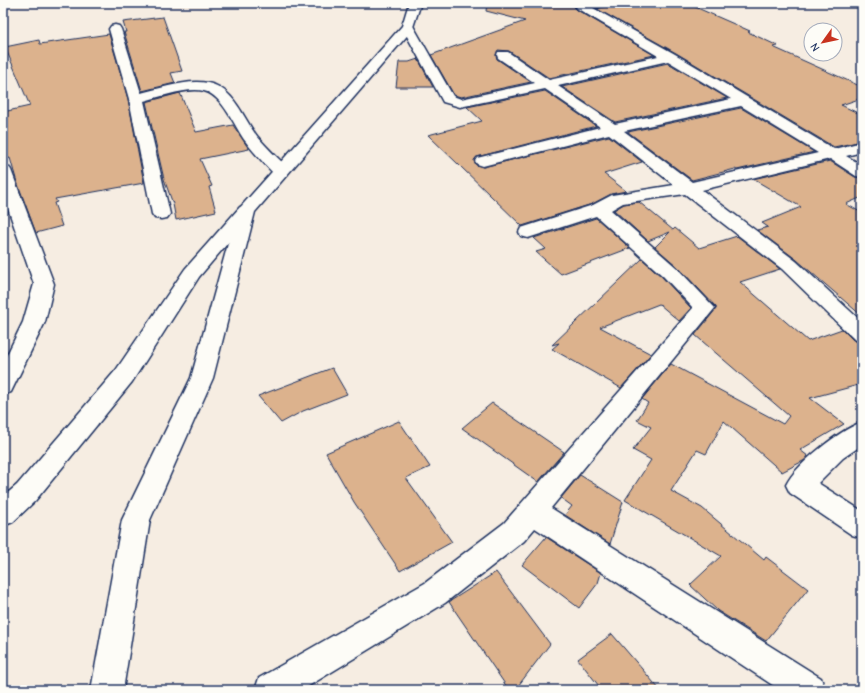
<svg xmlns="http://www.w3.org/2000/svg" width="865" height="693" font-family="'Comic Neue',sans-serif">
<rect width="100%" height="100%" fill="#f6ede2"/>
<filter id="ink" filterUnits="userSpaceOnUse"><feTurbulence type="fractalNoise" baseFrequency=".025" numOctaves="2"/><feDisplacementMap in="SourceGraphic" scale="8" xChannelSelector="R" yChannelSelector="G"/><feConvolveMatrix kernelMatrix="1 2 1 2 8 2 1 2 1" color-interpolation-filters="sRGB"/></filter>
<g filter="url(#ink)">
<g fill="#dcb28d" stroke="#1b2f5e">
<path d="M487 3H580L574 7 577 10 654 55 549 78 509 51 498 50 496 55 497 59 531 82 461 97 454 95 431 55 525 21 486 11Z"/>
<path d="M610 3H686L750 31 748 32 778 46 773 47 862 87V98L841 105 862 115V141L834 147 676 53 597 9 606 6Z"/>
<path d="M163 17 182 71 171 73 175 83 142 91 124 32H126L123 22Z"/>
<path d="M109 34 128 99 144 183 55 199 57 202 54 203 62 226 36 233 16 179 10 158 3 160V112L30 106 5 47 39 40 40 44Z"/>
<path d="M418 59 433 87H396L399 62H409Z"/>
<path d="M668 63 727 98 615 122 562 87Z"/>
<path d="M545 91 596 126 477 157 474 160 476 165 483 167 609 136 642 162 604 174 626 191 611 194 592 204 522 226 428 135 482 121 467 107Z"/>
<path d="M180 93 196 132 233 125 249 149 200 159 212 186 209 187 216 211 176 220 173 204 164 179 146 102Z"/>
<path d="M741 108 814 152 737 170 735 169 692 180 628 132Z"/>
<path d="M830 161 855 177 862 178V197L846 204 862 213V316L797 260 757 230 768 227 762 223 801 207 753 179Z"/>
<path d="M639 202 673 230 675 228 699 248 737 236 780 269 740 282 808 341 842 329 853 340 862 343V384L810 398 844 424 800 450 808 456 805 460 782 472 724 421 706 454 697 450 671 491 702 508 764 560 766 557 808 589 766 641 718 611 690 585 721 556 625 500 651 460 633 450 651 427 637 420 648 403 642 399 671 364 783 424 789 416 695 335 716 309V307L678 267 655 247 670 232 648 241 614 210 624 204Z"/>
<path d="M596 218 630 248 561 274 536 252 546 249 534 238Z"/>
<path d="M642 259 662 277 691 308 679 321 659 304 600 327 651 354 621 388 552 349 559 343 552 345Z"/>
<path d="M332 368 347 394 303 411 281 423 258 396Z"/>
<path d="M492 403 564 452 538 482 462 428Z"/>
<path d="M399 421 430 467 406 478 452 542 400 571 354 502 326 453Z"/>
<path d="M580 475 623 502 610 544 565 515 572 506 561 498Z"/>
<path d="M546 537 601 573 598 583 579 608 522 565Z"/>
<path d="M496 572 550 644 515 690H509L449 602Z"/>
<path d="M612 634 660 690H602L578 659Z"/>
</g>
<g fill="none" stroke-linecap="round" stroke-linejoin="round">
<g stroke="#1b2f5e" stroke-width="3">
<g id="street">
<path d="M585 3H608L606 5 593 8 675 54 834 149 862 142V152L846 156 862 165V177L856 176 830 159 702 190 796 261 862 322V342L854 339 782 269 685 194 623 203 611 210 677 268 715 308 551 508 821 678 825 690H780L535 528 524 541 445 603 302 690H255L259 678 425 583 504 523 693 308 663 276 596 216 528 238 521 236 519 232 521 228 593 205 612 195 674 185 609 134 483 166 477 164 475 161 477 158 600 127 545 89 460 107 443 102 402 27 404 24H412L453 96 461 99 535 83 498 58 497 55 498 52H508L549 80 658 56 578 9 576 7 578 5ZM668 61 731 99 615 124 558 86ZM741 106 818 153 692 182 624 131Z"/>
<path d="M115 25 119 26 121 29 141 93C162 88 187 79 208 83 234 88 243 118 257 136 266 147 277 157 287 167L289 171 287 175 281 176 275 175C265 164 255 154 246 142 235 128 223 95 204 91 188 87 160 97 144 101L170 214 167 218 161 219 155 218 152 214 129 99 109 29 111 26Z"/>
<path d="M3 165 9 167 11 170 54 284 45 322 11 392 3 395V363L23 322 34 284 3 194Z"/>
<path d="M246 206 252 207 255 211 199 277 132 382 35 501 13 522 3 526V497L17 485 116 370 185 269 240 207Z"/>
<path d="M862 422V445L843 458 818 483 862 511V538L852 535 790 493 786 485C796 464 840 430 862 422Z"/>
</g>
</g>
<g stroke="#1b2f5e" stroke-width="3">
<path id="secondary" d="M409 3H421L412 30 255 212 213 378 150 520 123 690H91L122 520 191 378 237 211 402 26Z"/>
</g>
<use href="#street" fill="#fdfcf7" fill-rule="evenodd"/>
<use href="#secondary" fill="#fdfcf7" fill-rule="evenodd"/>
</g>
</g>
<rect width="865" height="693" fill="none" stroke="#fdfcf7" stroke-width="16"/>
<rect x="8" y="8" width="849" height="677" fill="none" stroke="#1b2f5e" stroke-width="1.5" filter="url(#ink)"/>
<g transform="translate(823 42) rotate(237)"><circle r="19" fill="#fdfcf7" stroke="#a3aaba"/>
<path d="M0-3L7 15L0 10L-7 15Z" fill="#c8321e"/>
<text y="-6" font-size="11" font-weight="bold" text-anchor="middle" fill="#1b2f5e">N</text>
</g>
</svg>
